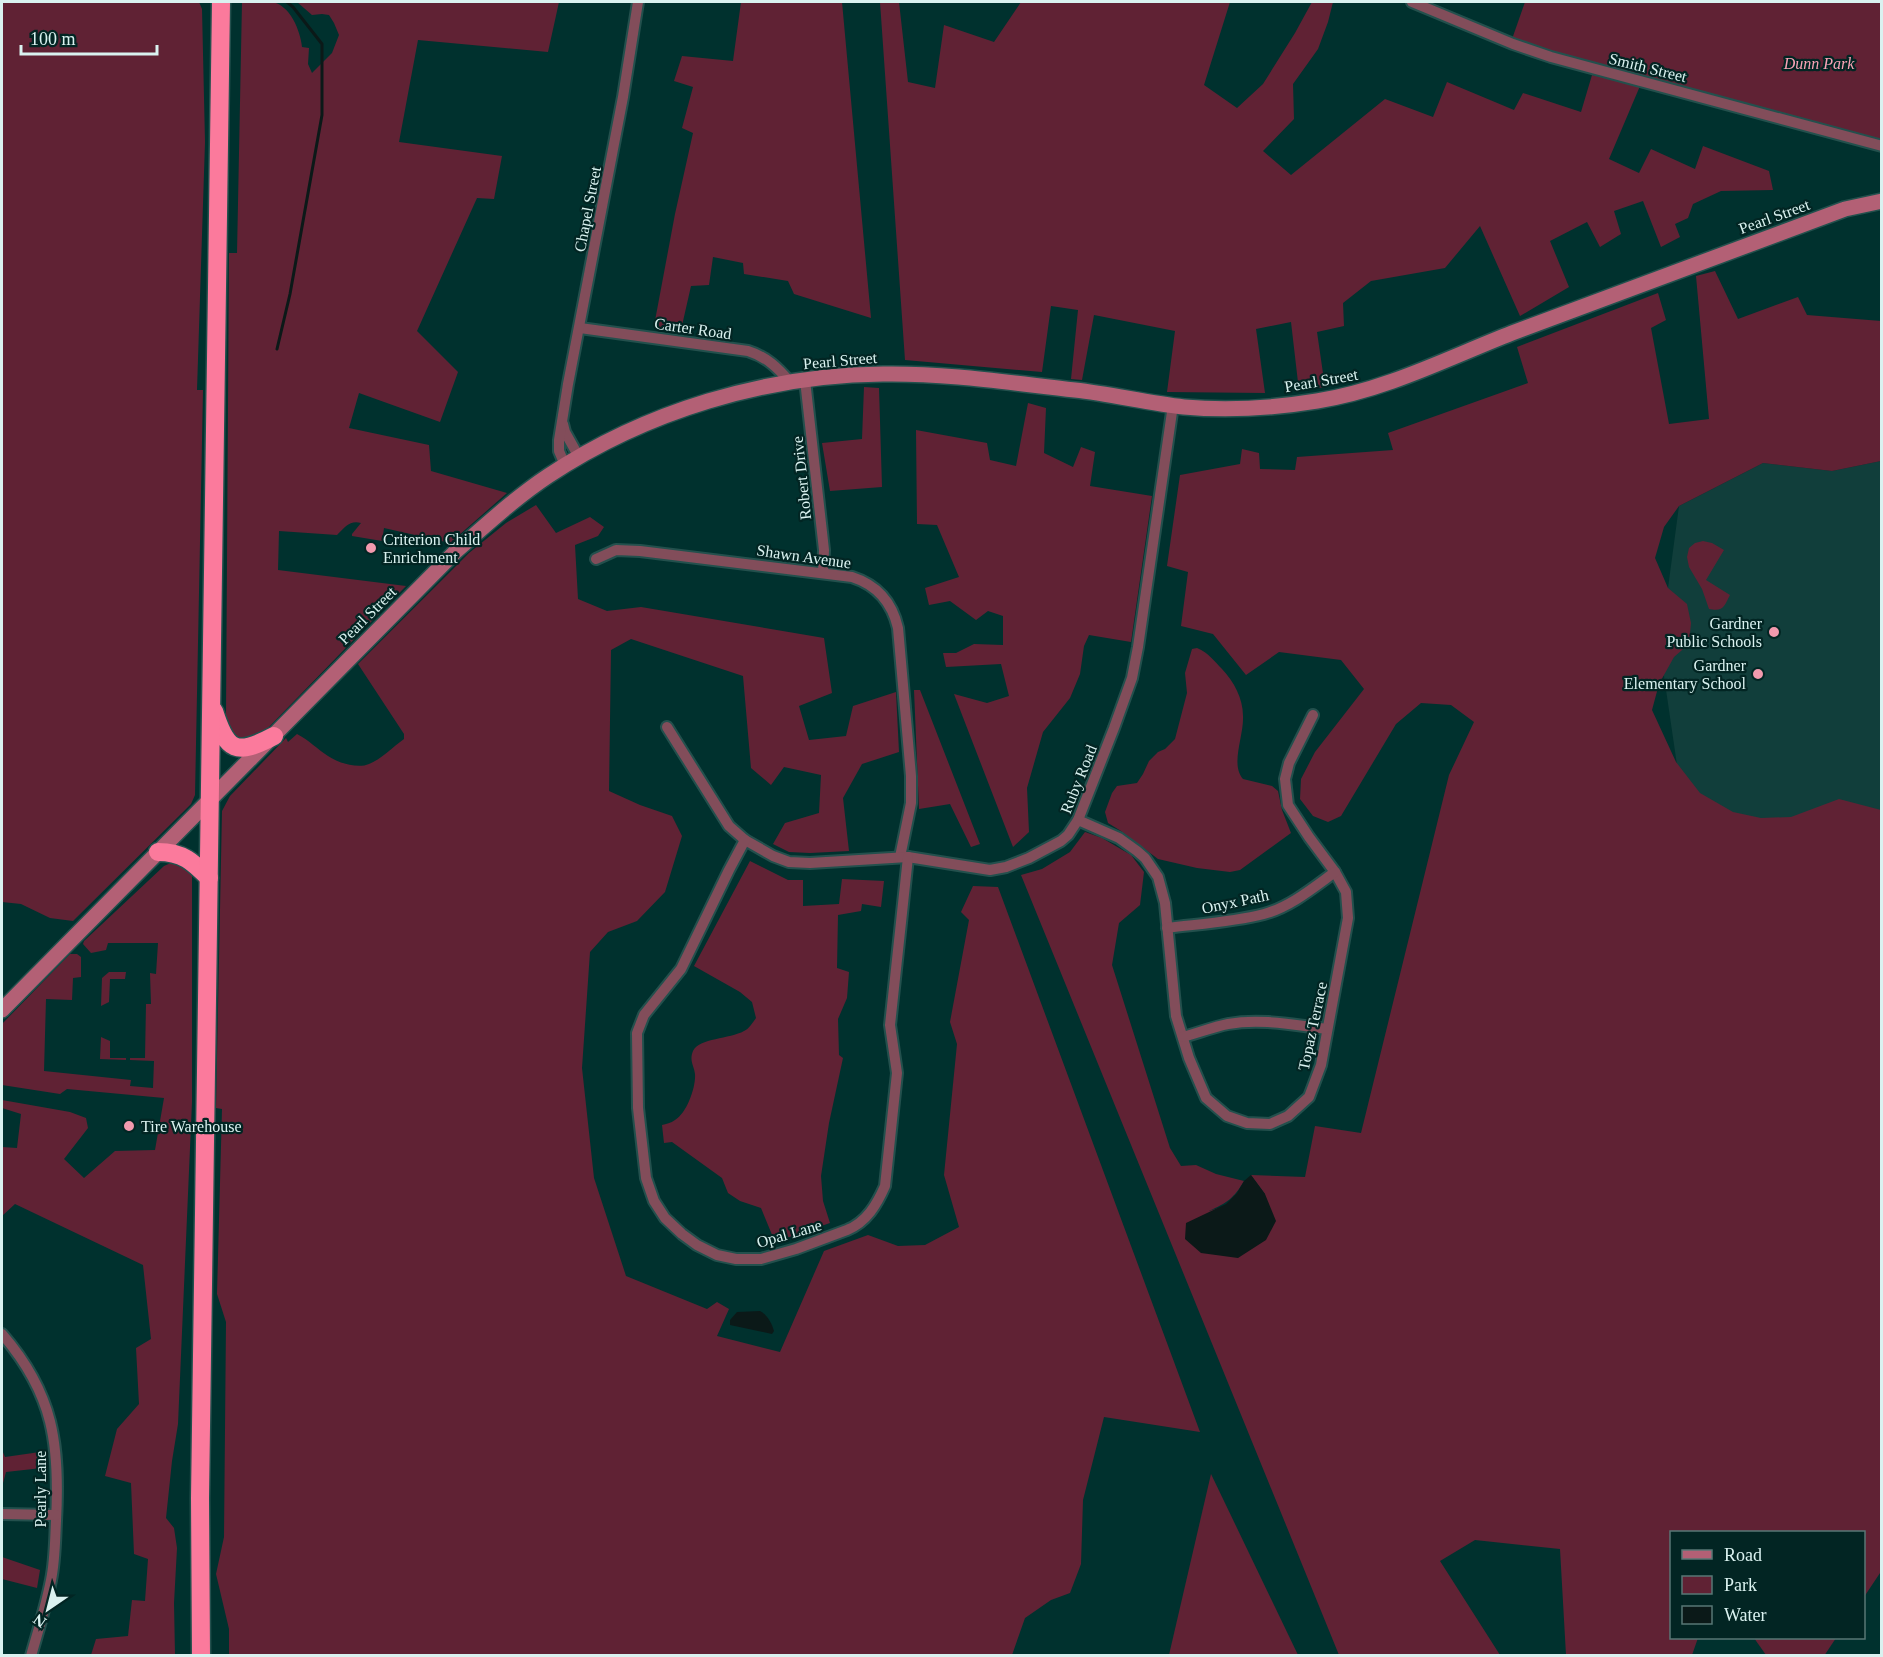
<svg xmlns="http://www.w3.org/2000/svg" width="1883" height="1657" font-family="'Times New Roman',serif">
<rect width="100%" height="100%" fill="#00312e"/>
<path fill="#113e3b" d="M1881 461V866L1682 799 1664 676 1668 588 1679 506 1763 463 1832 471Z"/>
<g fill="#602234">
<path d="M2 2H199L202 9 205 142 197 390H203L195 795 191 804 182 813 73 921 50 918 21 904 2 902Z"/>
<path d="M242 2C251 2 263 0 272 2 290 5 300 30 302 47L309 48 308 64 312 73 332 53 339 35 334 23 329 15 322 14 312 15 297 2H559L548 52 418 40 399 142 502 156 494 199 477 198 417 331 458 372 440 422 359 393 349 428 429 445 431 471 507 493 450 543 384 528 382 541 352 536V534L361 523C350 520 345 527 337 535L279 531 278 570 406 586 265 731 244 743 226 729V716L229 253H237Z"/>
<path d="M741 2H842L871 318 794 294 788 281 744 274 743 263 713 257 709 285 691 286 681 330 654 326 675 214 693 133 682 128 693 87 674 81 682 56 733 61Z"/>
<path d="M880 2H899L908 82 935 88 944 25 994 42 1021 2H1230L1204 85 1237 108 1263 84 1295 33 1312 2H1333L1328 22 1318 49 1293 84 1294 119 1263 151 1291 175 1385 99 1433 117 1447 82 1514 110 1523 93 1581 112 1592 75 1640 86 1609 159 1639 173 1651 149 1695 169 1703 146 1769 171 1773 190 1721 191 1693 204 1688 218 1675 224 1680 237 1661 247 1643 201 1614 211 1621 234 1600 247 1587 222 1550 241 1569 287 1520 316 1480 226 1445 268 1371 281 1343 303 1344 326 1317 332 1325 387 1299 391 1291 322 1256 329 1265 393 1167 392 1175 331 1094 315 1082 380 1071 379 1078 310 1051 306 1042 372 905 360Z"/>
<path d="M1525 2H1881V143L1511 42Z"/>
<path d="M1715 271 1738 319 1798 297 1807 315 1881 321V461L1832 471 1763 463 1679 506 1664 527 1655 558 1668 588 1687 604 1691 623 1689 644 1674 657 1659 684 1652 710 1676 762 1700 793 1733 812 1761 818 1791 817 1839 799 1881 810 1882 1570 1864 1597V1532H1672V1638H1698L1692 1655H1566L1560 1549 1475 1540 1440 1561 1500 1655H1339L1021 875 1042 869 1070 852 1085 832 1102 838 1131 855 1144 872 1140 905 1119 923 1112 965 1170 1148 1181 1166 1196 1165 1216 1174 1244 1181C1234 1198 1227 1203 1209 1211L1265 1194 1251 1175 1305 1177 1315 1126 1361 1133 1449 775 1474 722 1451 705 1421 703 1396 724 1341 816 1328 822 1313 816 1300 799 1301 779 1315 752 1364 689 1341 660 1279 652 1246 675 1213 634 1181 626 1188 572 1167 566 1180 475 1240 464 1242 449 1259 453 1260 469 1295 470 1297 457 1393 450 1388 433 1528 383 1517 347 1658 293 1666 320 1651 328 1669 424 1709 419 1696 276Z"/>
<path d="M864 387 879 388 882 487 830 491 822 443 862 439Z"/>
<path d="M1028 403 1046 408 1044 453 1073 467 1081 447 1095 452 1090 486 1152 496 1131 642 1089 635 1084 646 1080 674 1070 698 1043 732 1027 788 1029 832 1013 847 954 694 987 703 1009 696 1001 664 946 667 943 653H956L974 644 1003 645V616L988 611 976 620 950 601 929 605 925 588 959 577 937 525 917 524 916 430 987 443 990 460 1016 466Z"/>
<path d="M536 505 556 533 590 517 604 527 598 536 575 545 578 599 607 611 641 607 824 638 832 693 799 706 809 740 846 736 853 706 896 692 899 752 862 764 843 798 849 851 810 853 789 852 773 844 785 823 819 813 821 775 784 767 771 785 751 768 743 676 631 639 611 650 609 791 640 805 672 816 682 836 665 892 637 921 608 932 590 952 582 1068 594 1178 626 1276 707 1309 717 1302 729 1309 717 1336 780 1352 824 1251 868 1235 898 1246 925 1245 959 1227 944 1175 957 1044 950 1022 969 920 961 912 973 886 998 887 1200 1432 1104 1417 1083 1500 1081 1564 1070 1593 1051 1600 1025 1618 1012 1655H229V1629L216 1574 224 1537 226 1322 217 1294 222 1109 216 1108 222 811 230 796 286 738 288 742 297 734C309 740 317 749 328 756 338 763 358 769 369 764 380 760 394 746 404 739V734L358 664 469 553 506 523Z"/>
<path d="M1703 541 1712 543 1724 550 1706 580 1730 595C1724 606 1724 612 1709 609L1702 589 1689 567 1687 557 1689 548 1695 543Z"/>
<path d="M1197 648C1209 653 1214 661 1222 669 1234 682 1243 698 1243 716 1244 736 1230 764 1243 779L1272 786 1278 791 1282 810 1291 833 1240 870 1230 872 1197 868 1158 859 1121 831 1108 823 1105 812 1112 793 1117 786 1137 783 1143 774 1149 761 1158 752 1165 749 1175 739 1187 693 1185 673 1192 649Z"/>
<path d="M914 690H920L980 844 971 847 950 804 919 809Z"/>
<path d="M750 861 788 880H803V906L839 904 842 879 884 881 881 907 862 904 861 911 838 915 837 968 849 972 847 998 838 1019 839 1055 843 1058 829 1123 821 1176 823 1201 830 1223 775 1242 761 1208 740 1201 728 1193 722 1178 672 1142 664 1143 662 1125C666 1124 671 1123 675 1120 687 1113 696 1087 695 1074 694 1065 689 1061 693 1051 699 1038 730 1039 744 1031 749 1029 753 1022 756 1018L752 1002 740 992 694 966Z"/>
<path d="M173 862 191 870 192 874V1102L178 1424 172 1461 166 1518 174 1528 177 1548 174 1603 175 1655H91L96 1639 128 1636 132 1600 145 1601 148 1559 134 1554 131 1483 105 1476 117 1429 139 1404 136 1348 151 1339 143 1265 15 1204 2 1216V1147L17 1148 21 1114 2 1108V1100L70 1112 86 1118 88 1128 64 1159 84 1178 115 1151 155 1150 164 1098 67 1089 60 1094 2 1085V1024L70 954H77L81 957V977L73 978 72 1000 46 999 44 1071 131 1080 130 1086 153 1088 154 1061 130 1060V1058H145L146 1004H151L150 973 156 974 158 943H108L106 950 91 953 83 944 84 941 164 866Z"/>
<path d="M109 972H126L125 979H110L109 1002 101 1006 102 978Z"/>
<path d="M101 1037 110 1041V1058H126V1060L100 1059Z"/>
<path d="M2 1450 5 1457 40 1452 42 1468 6 1472 3 1483 2 1482Z"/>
<path d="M1211 1474 1298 1655H1169Z"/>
<path d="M2 1557 40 1570 37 1588 2 1579Z"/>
<path d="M1754 1638H1836L1824 1656 1766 1655Z"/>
</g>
<g fill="#0b1918">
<path d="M1251 1175 1265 1194 1276 1221 1266 1240 1238 1258 1201 1253 1185 1239 1186 1223 1226 1204 1237 1193 1244 1181Z"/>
<path d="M760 1311C768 1315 772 1324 774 1331L772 1334 730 1325V1320L737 1312Z"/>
</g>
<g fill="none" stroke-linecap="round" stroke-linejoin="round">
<path stroke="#0b1918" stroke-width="3" d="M277 349 290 294 322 115V44L293 7 287 2"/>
<g stroke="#23504d" stroke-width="14">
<g id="street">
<path d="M1412 2 1513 44 1551 57 1882 146"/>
<path d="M580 328 748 351C767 357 778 368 790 382"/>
<path d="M805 380 824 550 823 572"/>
<path d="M563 424 565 432 579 457"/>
<path d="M565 465 559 451V440L568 384 623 97 638 2"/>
<path d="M596 559 616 550 640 551 852 577C877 585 892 602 898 628L911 776V803L900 857"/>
<path d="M667 727 729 826 745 840 773 856 789 862 810 863 908 857 990 870 1006 867 1029 858 1061 841 1068 835 1078 820 1114 728 1132 678 1138 647 1173 405"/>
<path d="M1078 820 1119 838 1137 851 1145 858 1158 877 1165 903 1176 1016 1189 1058 1206 1098 1227 1116 1247 1123 1270 1124 1288 1116 1309 1097 1321 1065 1348 918 1346 892 1335 872 1309 837 1288 805 1285 779 1289 763 1313 715"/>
<path d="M745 840 729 870 681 969 644 1015 637 1033 638 1108 646 1178 654 1201 665 1218 682 1234 697 1245 717 1255 736 1259H761L796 1249 847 1230C867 1222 877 1204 885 1186L897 1073 890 1025 908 857"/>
<path d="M1167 928C1199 924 1233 922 1264 914 1290 907 1313 888 1335 872"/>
<path d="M1183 1037C1198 1033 1213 1027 1228 1024 1261 1018 1294 1025 1327 1029"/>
<path d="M2 1334C54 1394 60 1445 56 1521 55 1541 55 1561 51 1580 46 1606 38 1631 31 1656"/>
<path d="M2 1514 56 1515"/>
</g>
</g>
<g stroke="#23504d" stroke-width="18">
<path id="secondary" d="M2 1010 456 551C486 525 515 498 548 476 646 411 766 375 883 374 947 373 1011 383 1075 390 1111 394 1148 403 1184 407 1228 411 1274 408 1317 401 1386 390 1448 358 1512 333 1623 291 1734 250 1845 209L1882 201"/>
</g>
<g stroke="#23504d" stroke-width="21">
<g id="highway">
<path d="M214 711C227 752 236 756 274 736"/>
<path d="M158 852C183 852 193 862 209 878"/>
<path d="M201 1656 200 1498 221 2"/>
</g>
</g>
<use href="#street" stroke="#824d5a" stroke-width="10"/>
<use href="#secondary" stroke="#b36075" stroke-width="15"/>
<use href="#highway" stroke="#fb7a9c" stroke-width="18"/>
</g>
<g fill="#f29aae" stroke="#022523" stroke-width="2">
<circle cx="371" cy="548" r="6"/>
<circle cx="1774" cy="632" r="6"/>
<circle cx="1758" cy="674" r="6"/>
<circle cx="129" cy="1126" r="6"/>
</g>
<g text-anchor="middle" stroke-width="4.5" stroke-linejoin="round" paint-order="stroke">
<g font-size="16" font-style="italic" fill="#f9a3b6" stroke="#022523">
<text x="1819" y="69">Dunn Park</text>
</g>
<g font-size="16" fill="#daf2f0" stroke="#022523">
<text transform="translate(1648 67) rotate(14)" y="6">Smith Street</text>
<text transform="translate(587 209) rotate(-79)" y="6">Chapel Street</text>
<text transform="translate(1774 216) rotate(-20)" y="6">Pearl Street</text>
<text transform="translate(693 328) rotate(8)" y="6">Carter Road</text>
<text transform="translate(840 360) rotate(-5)" y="6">Pearl Street</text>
<text transform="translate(1321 380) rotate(-10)" y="6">Pearl Street</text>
<text transform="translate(801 478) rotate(-96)" y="6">Robert Drive</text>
<text transform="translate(804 556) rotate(8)" y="6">Shawn Avenue</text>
<text transform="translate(367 615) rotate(-45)" y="6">Pearl Street</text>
<text transform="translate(1078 779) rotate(-68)" y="6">Ruby Road</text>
<text transform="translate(1235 901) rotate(-12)" y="6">Onyx Path</text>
<text transform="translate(1312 1026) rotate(-78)" y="6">Topaz Terrace</text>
<text transform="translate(789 1233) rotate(-16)" y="6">Opal Lane</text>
<text transform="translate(40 1489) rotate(-90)" y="6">Pearly Lane</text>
</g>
<g font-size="16" fill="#daf2f0" stroke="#022523" text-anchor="start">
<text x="383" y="545">Criterion Child<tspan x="383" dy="18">Enrichment</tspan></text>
<text x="1762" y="629" text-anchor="end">Gardner<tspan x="1762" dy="18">Public Schools</tspan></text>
<text x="1746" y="671" text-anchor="end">Gardner<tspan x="1746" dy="18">Elementary School</tspan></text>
<text x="141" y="1132">Tire Warehouse</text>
</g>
</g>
<rect width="1883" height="1657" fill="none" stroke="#daf2f0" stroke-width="6"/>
<rect x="1670" y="1531" width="195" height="108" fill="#022523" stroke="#587775" stroke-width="1.5"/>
<rect x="1682" y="1550" width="30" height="9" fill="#b36075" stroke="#587775" stroke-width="1.5"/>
<text x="1724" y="1561" font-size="18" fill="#daf2f0">Road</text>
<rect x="1682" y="1576" width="30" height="18" fill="#602234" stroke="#587775" stroke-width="1.5"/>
<text x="1724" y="1591" font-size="18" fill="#daf2f0">Park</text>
<rect x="1682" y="1606" width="30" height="18" fill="#0b1918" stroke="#587775" stroke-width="1.5"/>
<text x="1724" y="1621" font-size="18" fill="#daf2f0">Water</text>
<g transform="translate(48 1609) rotate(215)" stroke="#022523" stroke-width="4.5" paint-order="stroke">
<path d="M0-4.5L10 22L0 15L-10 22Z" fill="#daf2f0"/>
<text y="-9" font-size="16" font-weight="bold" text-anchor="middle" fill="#daf2f0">N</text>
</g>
<path d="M21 45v9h136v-9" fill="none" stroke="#daf2f0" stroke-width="3"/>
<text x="30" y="45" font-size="18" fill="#daf2f0" stroke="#022523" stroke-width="4.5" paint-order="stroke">100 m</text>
</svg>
